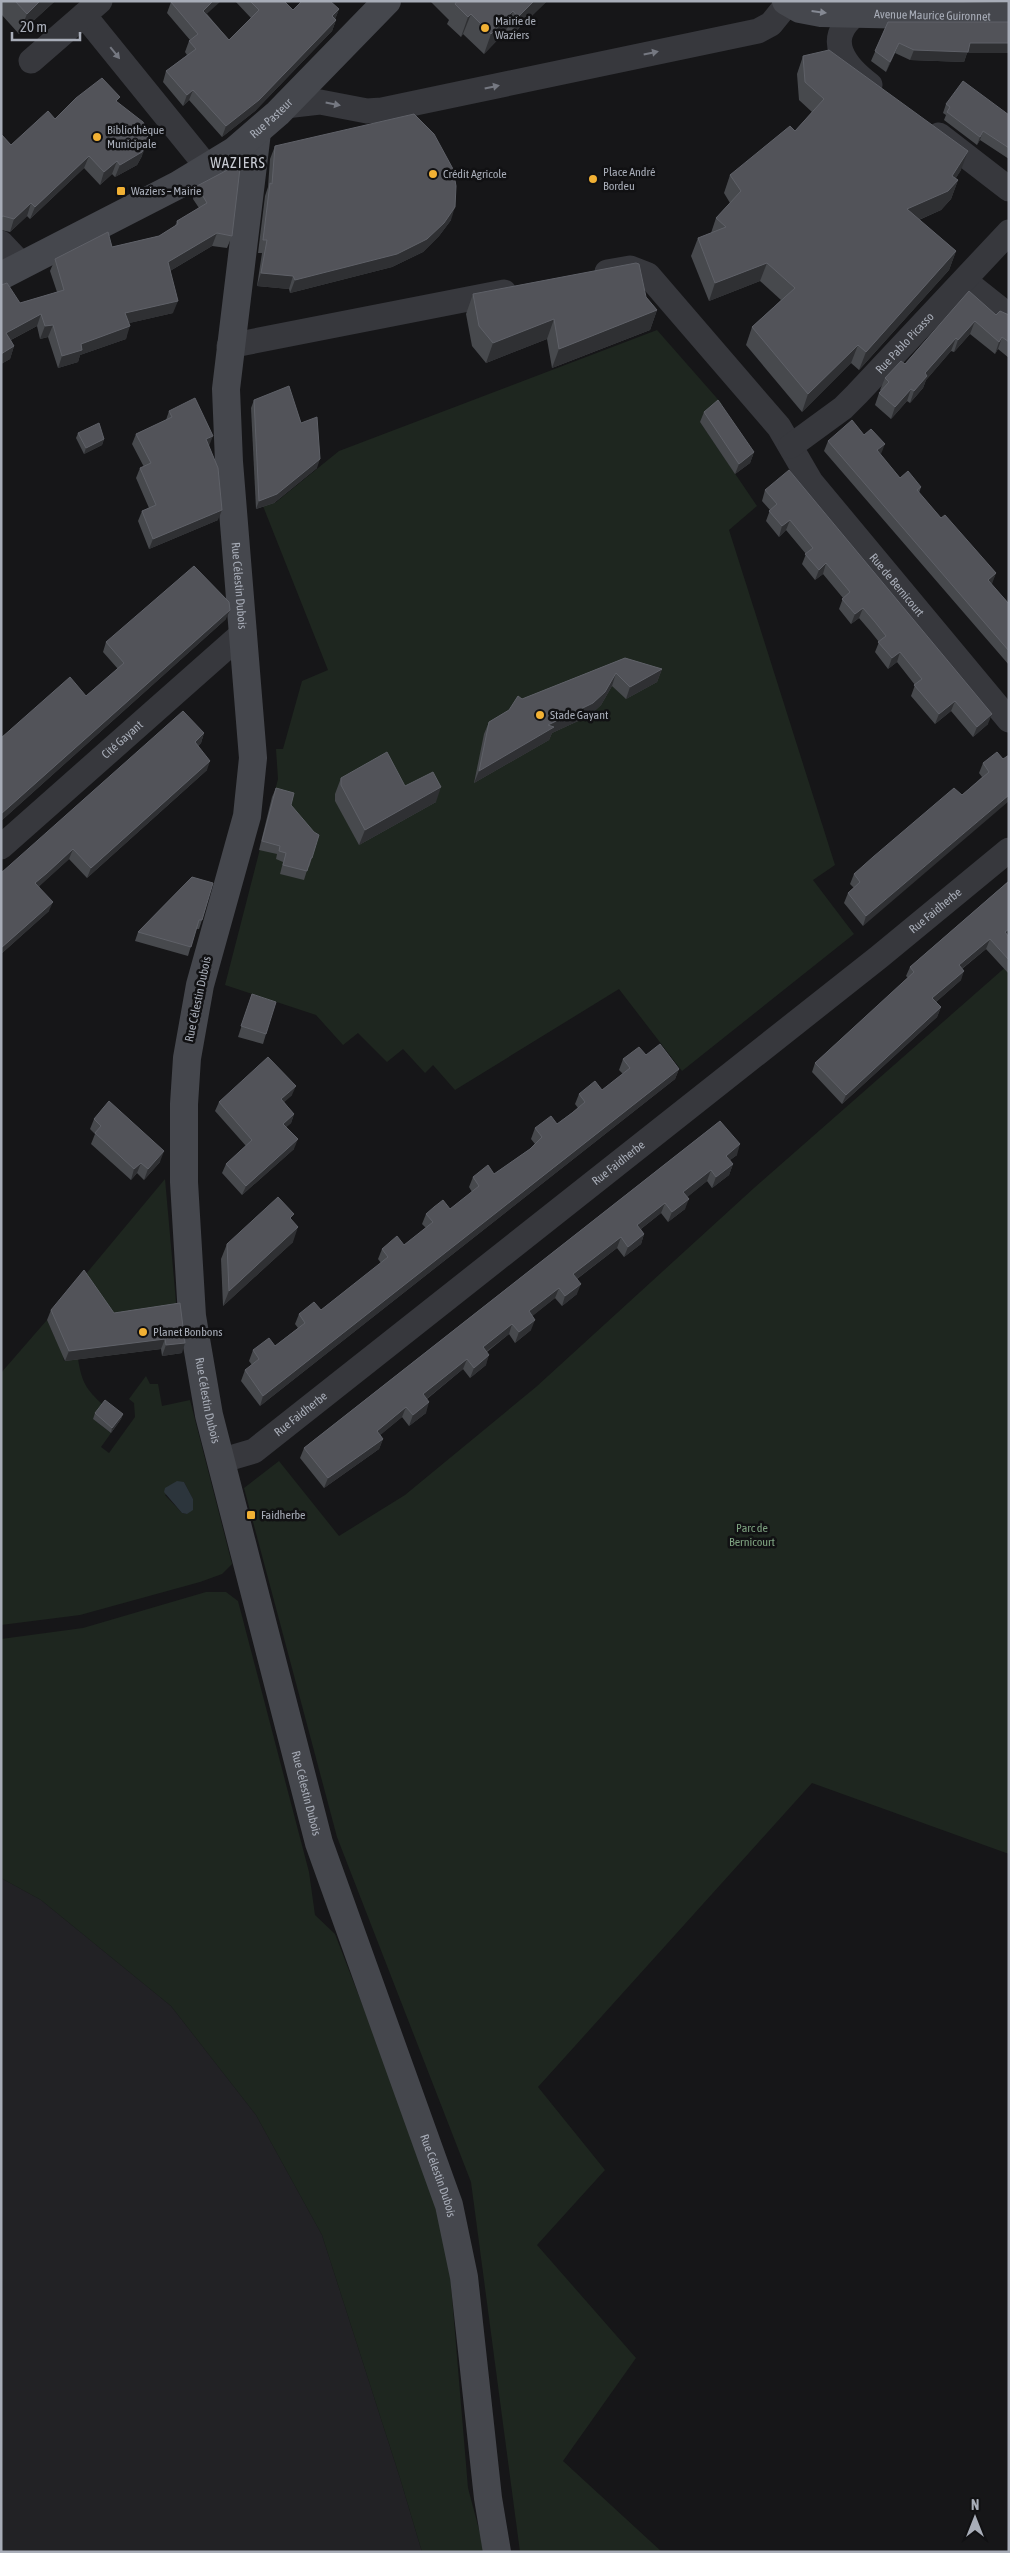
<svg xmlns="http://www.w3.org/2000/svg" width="1010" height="2553" font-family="'Asap Condensed',sans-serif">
<rect width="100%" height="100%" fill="#161618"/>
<path fill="#222225" d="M1 1878 41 1900 171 2006 256 2115 322 2235 400 2478 422 2552H1Z"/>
<g fill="#1e261f" fill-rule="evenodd">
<path d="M657 330 722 404 700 422 757 506 729 530 835 865 813 880 854 934 682 1071 619 989 455 1090 433 1065 425 1073 403 1049 387 1062 358 1033 343 1045 316 1015 225 985 278 779 276 749H283L302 681 328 670 263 506 276 502 339 451Z"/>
<path d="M1009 964V1854L812 1783 538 2087 605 2170 537 2245 636 2358 563 2461 662 2552H520L471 2182 337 1837 244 1488 279 1461 339 1536 405 1495 536 1387 754 1188Z"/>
<path d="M165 1179 177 1313 62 1347 64 1361 78 1359C82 1383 86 1389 103 1405L93 1419 111 1433 101 1447 109 1453 135 1417 134 1403 129 1399 146 1376 150 1384H158L162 1406 190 1400 232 1564 222 1574 200 1582 80 1615 1 1625V1373L47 1320 55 1338 81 1280ZM184 1482 193 1499 187 1514 182 1513 165 1495Z"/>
<path d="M206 1592H226L238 1601 309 1872 315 1915 335 1934 413 2136 436 2206 450 2273 468 2488 485 2552H422L400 2478 322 2235 256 2115 171 2006 41 1900 1 1878V1639L83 1628Z"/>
</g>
<path fill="#2c353c" d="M177 1481 184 1482 193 1499V1510L187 1514 182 1513 164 1492 165 1488Z"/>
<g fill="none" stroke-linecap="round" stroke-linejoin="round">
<g stroke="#37383d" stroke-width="25">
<path d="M84 15 208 168"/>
<path d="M855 15C823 40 846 67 870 85"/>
<path d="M31 61 100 1"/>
<path d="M285 106 320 102 367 111 382 110 758 31 771 24 788 3"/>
<path d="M939 135 1009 189"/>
<path d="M1 243 22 265"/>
<path id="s1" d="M607 272 630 268 648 275 779 427 811 482 1009 720"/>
<path d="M965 281 1009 316"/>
<path d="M229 346 504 292"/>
<path id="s2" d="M791 446 843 408 857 394 1009 232"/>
<path id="s3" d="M1 847 244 632"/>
<path id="s4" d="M220 1461 254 1451 879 957 1009 850"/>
</g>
<g stroke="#45474d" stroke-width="28">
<path id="s5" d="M786 1 800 9 821 13 1009 17"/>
<path id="s6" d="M257 132 226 389 229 462 253 758 247 816 200 985 187 1058 184 1104V1182L192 1316 209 1415 319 1843 449 2205 464 2277 488 2498 497 2552"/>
<path id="s7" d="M1 276 178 185 234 151 278 113 387 1"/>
</g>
</g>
<g fill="#47494d">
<path d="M1 1H55L19 34 1 14Z"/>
<path d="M235 1H284L293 10 339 9 335 19 336 20 332 31 255 111 222 137 189 100 183 106 163 82 166 71 187 55 185 52 189 41 190 40 167 13 171 2 207 14 229 40 251 18Z"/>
<path d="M430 1H547L511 36 506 31 484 54 463 34 461 37 447 24 449 20Z"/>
<path d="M888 22H1009V53H967L964 62 910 60 895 53 886 72 871 61Z"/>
<path d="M803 56 961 170 955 179 958 180 951 199 941 210 919 220 956 251 949 270 859 370 851 363 802 412 746 345 752 327 781 300 760 281 709 301 691 256 698 238 711 233 716 218 730 203 724 193 730 175 795 131 812 112 799 100 797 74Z"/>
<path d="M118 103 142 156 137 165 115 177 112 174 100 185 84 168 30 219 27 216 10 232 1 230V134L11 145 55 119Z"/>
<path d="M946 104 1009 115V159L980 140 977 145 944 120 946 115 943 113Z"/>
<path d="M275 146 451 220 439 236 423 252 392 267 290 293 289 289 257 286 262 253H258L265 196 268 187 270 159Z"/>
<path d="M197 186 232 236 227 248 212 246 170 271 173 313 129 323 126 339 80 355 78 362 58 368 48 337 40 339 37 326 11 340 14 346 10 359 1 364 20 303 57 292 50 271 55 259 112 247 159 236 175 226 177 221 199 208 193 199Z"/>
<path d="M969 291 996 315H1009V358L998 349 995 354 970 334 954 352 951 351 926 380 923 388 910 403 907 401 891 419 875 405 879 393 881 391 880 390 885 378 905 364Z"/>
<path d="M473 294 646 297 657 310 650 330 552 368 547 339 486 363 472 346 466 314Z"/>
<path d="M254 400 317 468 274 503 256 509 251 408Z"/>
<path d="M169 411 209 446H208L218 520 149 549 138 521 142 511 149 508 136 478 140 468 144 467 132 444 136 434 166 420Z"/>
<path d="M704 412 754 452 750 463 735 474 700 422Z"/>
<path d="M78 433 104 439 102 445 84 454 76 438Z"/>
<path d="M864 435 900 478 921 487 919 493 941 518 996 573 991 584 1009 604V665L824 451 828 441Z"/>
<path d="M765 490 988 724 973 737 951 711 935 724 911 696 915 685 897 662 888 669 875 652 879 642 871 632 859 618 851 624 839 609 843 598 823 574 815 580 802 564 806 554 786 530 779 537 766 521 770 510 762 501Z"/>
<path d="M226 619 1 821V738L86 696 118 669 103 652 106 642Z"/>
<path d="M625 658 662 669 657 682 626 699 612 686 601 705 589 716 552 733 549 740 474 783 484 734 489 722 509 710 522 699Z"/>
<path d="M204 733 201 743 198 746 207 770 87 878 69 859 39 886 49 911 1 954V873Z"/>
<path d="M1003 759 863 926 844 903 848 893 854 888 850 884 854 874 962 795 982 777 979 773 983 763Z"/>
<path d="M341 778 436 802 359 845 335 801V794Z"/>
<path d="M276 788 291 805 312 858 309 867H308L304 880 280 874 283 862 276 859 277 854 259 850 272 797Z"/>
<path d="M192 877 202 920 199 929H196L188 956 135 941 138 932Z"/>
<path d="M1009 881V974L986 949 962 969 961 980 936 1002 941 1007 937 1017 842 1104 812 1072 815 1063 908 978 906 976 910 967Z"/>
<path d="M252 994 266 1034 263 1044 238 1037Z"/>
<path d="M646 1055 679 1069 675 1079 260 1406 241 1381 245 1370 252 1365 249 1361 253 1350 275 1346 298 1328 295 1324 299 1314 321 1310 381 1263 378 1259 382 1249 404 1245 426 1228 422 1224 426 1214 450 1209 472 1192 469 1187 473 1177 494 1174 530 1149 535 1144 531 1139 535 1128 557 1124 578 1108 575 1104 579 1094 602 1090 623 1074 619 1070 623 1059Z"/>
<path d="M292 1095 284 1102 294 1114 291 1123 286 1127 294 1149 242 1195 222 1173 226 1164 246 1146 215 1111 219 1102Z"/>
<path d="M94 1119 160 1162 144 1180 137 1173 131 1180 91 1144 95 1134 90 1129Z"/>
<path d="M720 1121 737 1155 730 1160 733 1164 729 1175 712 1188 707 1181 687 1197 685 1209 668 1222 661 1213 641 1229 644 1234 641 1244 624 1257 617 1248 577 1279V1294L562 1306 555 1298 532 1316 531 1330 515 1343 509 1334 487 1352 486 1365 470 1378 463 1369 427 1399 426 1413 409 1426 402 1417 380 1435 383 1439 379 1449 324 1488 300 1458 304 1448Z"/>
<path d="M292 1220 293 1242 223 1306 221 1259 227 1244Z"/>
<path d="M180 1303 182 1353 162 1356 161 1349 65 1361 47 1320 51 1310 114 1313Z"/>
<path d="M95 1413 123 1414 121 1419 111 1433 93 1419Z"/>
</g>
<g fill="#2f3033">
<path d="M40 1H55L19 34 27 14Z"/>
<path d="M213 1H221L199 21 203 11Z"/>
<path d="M534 1H547L511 36 518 17Z"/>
<path d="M339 9 335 20 332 16Z"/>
<path d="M513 11 506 31 484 54 491 34Z"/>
<path d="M471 14 463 34 461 37 468 17Z"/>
<path d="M336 20 332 31 255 111 222 137 226 126Z"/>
<path d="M899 43 895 53 886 72 890 62Z"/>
<path d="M970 43H1009V53H967L964 62 910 60 914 50Z"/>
<path d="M193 90 189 100 183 106 187 95Z"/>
<path d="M983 131 980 140 977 145 980 137Z"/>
<path d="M147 143 142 156 137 165 115 177 120 165Z"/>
<path d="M968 151 961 170 947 192 958 180 951 199 941 210 900 228 907 209 952 176Z"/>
<path d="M89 156 84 168 30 219 35 207Z"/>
<path d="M117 161 112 174 100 185 104 172Z"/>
<path d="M31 203 27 216 10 232 14 219Z"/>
<path d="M455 207 451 220 439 236 423 252 392 267 290 293 295 280Z"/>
<path d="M217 233 212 246 163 275 168 262Z"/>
<path d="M956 251 949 270 859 370 866 352Z"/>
<path d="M767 263 760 281 709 301 715 283Z"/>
<path d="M261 273 293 276 289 289 257 286Z"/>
<path d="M178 301 173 313 121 325 125 313Z"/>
<path d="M657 310 650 330 552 368 559 349Z"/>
<path d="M41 314 37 326 1 345 6 333Z"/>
<path d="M554 319 547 339 486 363 493 343Z"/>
<path d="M975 321 970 334 954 352 958 340Z"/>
<path d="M53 325 48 337 40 339 45 326Z"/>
<path d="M130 326 126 339 80 355 78 362 58 368 62 356 81 344Z"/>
<path d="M1002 337 998 349 995 354 999 342Z"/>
<path d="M956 338 951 351 926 380 923 388 910 403 914 391 925 373Z"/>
<path d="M858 345 851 363 802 412 808 394Z"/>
<path d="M14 346 10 359 1 364V354Z"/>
<path d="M911 389 907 401 891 419 895 407Z"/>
<path d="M213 436 209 446 202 449 206 439Z"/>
<path d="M104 439 102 445 84 454 86 448Z"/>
<path d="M885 444 881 454 877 450Z"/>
<path d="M754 452 750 463 735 474 739 464Z"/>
<path d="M320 459 317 468 274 503 256 509 259 501Z"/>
<path d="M222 510 218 520 149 549 153 539Z"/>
<path d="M790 520 786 530 779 537 782 526Z"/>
<path d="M826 563 823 574 815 580 819 570Z"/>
<path d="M996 573 992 584 984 591 988 580Z"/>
<path d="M863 608 859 618 851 624 855 614Z"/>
<path d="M230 610 226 619 1 821V814Z"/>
<path d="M900 652 897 662 888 669 892 658Z"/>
<path d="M662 669 657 682 626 699 630 687Z"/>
<path d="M616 673 612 686 601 705 589 716 552 733 549 740 474 783 479 771Z"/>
<path d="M955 701 951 711 935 724 939 714Z"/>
<path d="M992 714 988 724 973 737 977 727Z"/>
<path d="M204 733 201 743 191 751 195 742Z"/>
<path d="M210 761 207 770 87 878 91 868Z"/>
<path d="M441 787 436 802 359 845 365 830Z"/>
<path d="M1009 795V801L863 926 866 916Z"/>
<path d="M73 849 69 859 32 893 35 883Z"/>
<path d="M53 902 49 911 1 954V948Z"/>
<path d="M1009 929V936L1002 942 1005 932Z"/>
<path d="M990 939 986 949 955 974 959 965Z"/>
<path d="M964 971 961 980 929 1008 932 998Z"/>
<path d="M941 1007 937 1017 842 1104 846 1095Z"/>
<path d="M679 1069 675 1079 260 1406 263 1396Z"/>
<path d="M296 1086 292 1095 278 1108 281 1099Z"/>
<path d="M294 1114 291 1123 280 1133 283 1124Z"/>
<path d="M298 1139 294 1149 242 1195 246 1186Z"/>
<path d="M740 1144 737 1155 722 1166 726 1156Z"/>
<path d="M164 1151 160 1162 144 1180 148 1169Z"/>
<path d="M141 1163 137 1173 131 1180 134 1169Z"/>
<path d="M733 1164 729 1175 712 1188 716 1177Z"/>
<path d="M711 1170 707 1181 680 1203 683 1192Z"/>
<path d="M689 1199 685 1209 668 1222 672 1212Z"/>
<path d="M665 1203 661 1213 633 1235 637 1225Z"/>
<path d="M298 1227 293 1242 223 1306 229 1291Z"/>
<path d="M644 1234 641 1244 624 1257 628 1247Z"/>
<path d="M621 1237 617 1248 570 1284 573 1274Z"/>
<path d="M581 1284 577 1294 562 1306 565 1296Z"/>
<path d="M559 1288 555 1298 525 1322 529 1311Z"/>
<path d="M535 1320 531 1330 515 1343 519 1332Z"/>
<path d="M512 1324 509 1334 479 1357 483 1347Z"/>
<path d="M165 1339 161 1349 65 1361 69 1351Z"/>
<path d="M185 1343 182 1353 162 1356 166 1345Z"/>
<path d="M489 1355 486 1365 470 1378 474 1368Z"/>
<path d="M467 1359 463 1369 419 1405 423 1394Z"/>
<path d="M429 1402 426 1413 409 1426 413 1415Z"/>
<path d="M406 1407 402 1417 373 1441 377 1431Z"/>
<path d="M123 1414 121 1419 111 1433 112 1428Z"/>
<path d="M383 1439 379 1449 324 1488 328 1478Z"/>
</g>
<g fill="#525359" stroke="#5f6168">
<path d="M15 1H40L27 14Z"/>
<path d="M172 1H213L203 11 229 40 259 10 250 1H284L293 10 302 1H330L339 9 332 16 336 20 259 100 226 126 193 90 187 95 166 71 196 49 189 41 198 34 171 2Z"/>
<path d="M457 1H534L518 17 513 11 491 34 471 14 468 17 455 4Z"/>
<path d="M888 22H1009V43H970L968 52 914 50 899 43 890 62 875 51Z"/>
<path d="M829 50 968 151 952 176 958 180 948 191 907 209 956 251 866 352 858 345 808 394 752 327 795 288 767 263 715 283 698 238 726 227 716 218 741 191 730 175 790 126 795 131 824 99 805 82 803 56Z"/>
<path d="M102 78 120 97 116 101 143 122 148 132 147 143 142 152 120 165 117 161 104 172 89 156 35 207 31 203 14 219 3 216 1 217V134L11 145 48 111 55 119 76 98Z"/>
<path d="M963 81 1009 115V148L983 131 980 137 947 112 950 107 946 104Z"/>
<path d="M414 114 434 134 453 169 456 186 455 207 444 223 427 239 397 254 295 280 293 276 261 273 267 240H263L270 183 272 184 275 146Z"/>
<path d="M235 166 240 168 232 236 217 233 168 262 178 301 125 313 130 326 81 344 82 350 62 356 53 325 45 326 41 314 6 333 14 346 1 354V285L7 283 20 303 64 290 55 259 108 232 112 247 159 236 178 224 177 221 207 203 197 186Z"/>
<path d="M636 263 639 264 646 297 657 310 559 349 554 319 493 343 479 326 473 294Z"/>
<path d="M969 291 996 315 1000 311 1009 315V342L1002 337 999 342 975 321 958 340 956 338 925 373 927 376 914 391 911 389 895 407 879 393 889 382 885 378 901 361 905 364Z"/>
<path d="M289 386 301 423 317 417 320 459 277 494 259 501 254 400Z"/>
<path d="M195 398 213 436 206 439 218 468 222 510 153 539 142 511 156 505 140 468 151 463 136 434 172 417 169 411Z"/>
<path d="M718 400 754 452 739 464 704 412Z"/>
<path d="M852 420 864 435 871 429 885 444 877 450 900 478 908 471 921 487 917 490 941 518 945 515 996 573 988 580 1009 604V651L828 441Z"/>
<path d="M99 423 104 439 86 448 78 433Z"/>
<path d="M789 470 992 714 977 727 955 701 939 714 914 685 922 679 900 652 892 658 878 642 886 636 875 622 863 608 855 614 842 599 850 592 826 563 819 570 805 554 813 548 790 520 782 526 769 511 777 504 765 490Z"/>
<path d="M194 566 229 602 230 610 1 814V773L2 772 1 771V738L70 677 86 696 124 663 106 642Z"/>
<path d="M625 658 662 669 630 687 616 673 605 692 593 703 548 725 554 727 479 771 489 722 509 710 518 696 522 699Z"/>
<path d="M183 711 204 733 195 742 210 761 91 868 73 849 47 873 35 883 53 902 1 948V873Z"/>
<path d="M387 752 405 786 433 772 441 787 365 830 341 785V778Z"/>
<path d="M997 752 1003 759 1009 755V795L866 916 848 893 860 882 854 874 873 857 954 788 962 795 989 772 983 763Z"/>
<path d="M276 788 294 793 291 805 314 832 319 835 312 858H311L307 871 283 865 286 853 279 851 280 846 262 841Z"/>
<path d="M192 877 213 883 202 920H199L191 947 138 932Z"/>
<path d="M1009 881V929L1005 932 1009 937V960L990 939 959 965 964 971 932 998 941 1007 846 1095 815 1063 914 972 910 967Z"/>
<path d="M252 994 276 1002 266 1034 241 1026Z"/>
<path d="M660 1044 679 1069 263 1396 245 1370 259 1359 253 1350 269 1338 275 1346 305 1323 299 1314 314 1302 321 1310 388 1257 382 1249 397 1236 404 1245 433 1222 426 1214 434 1207 443 1200 450 1209 479 1186 473 1177 488 1165 494 1174 530 1149 542 1137 535 1128 551 1116 557 1124 572 1113 585 1102 579 1094 595 1081 602 1090 630 1068 623 1059 639 1047 646 1055Z"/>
<path d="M268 1057 296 1086 281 1099 294 1114 283 1124 298 1139 246 1186 226 1164 252 1140 219 1102Z"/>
<path d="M109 1101 164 1151 148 1169 141 1163 134 1169 95 1133 101 1126 94 1119Z"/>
<path d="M720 1121 740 1144 726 1156 733 1164 716 1177 711 1170 683 1192 689 1199 672 1212 665 1203 637 1225 644 1234 628 1247 621 1237 573 1274 581 1284 565 1296 559 1288 529 1311 535 1320 519 1332 512 1324 483 1347 489 1355 474 1368 467 1359 423 1394 429 1402 413 1415 406 1407 377 1431 383 1439 328 1478 304 1448Z"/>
<path d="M278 1197 294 1214 290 1218 298 1227 229 1291 227 1244Z"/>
<path d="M84 1270 114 1313 180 1303 185 1343 166 1345 165 1339 69 1351 51 1310Z"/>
<path d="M105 1400 123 1414 112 1428 95 1413Z"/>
</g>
<defs><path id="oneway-solid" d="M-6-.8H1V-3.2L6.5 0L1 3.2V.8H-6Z" transform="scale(1.25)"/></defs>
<use fill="#858993" href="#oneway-solid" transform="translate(819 12) rotate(7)"/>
<g fill="#757881">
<use href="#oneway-solid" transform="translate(115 53) rotate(51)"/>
<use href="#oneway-solid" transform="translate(651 53) rotate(-12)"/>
<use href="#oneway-solid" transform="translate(492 87) rotate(-12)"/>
<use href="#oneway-solid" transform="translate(333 104) rotate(11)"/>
</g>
<g fill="#f2b134" stroke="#111113" stroke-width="2">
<circle cx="485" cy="28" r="5"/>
<circle cx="97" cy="137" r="5"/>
<circle cx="433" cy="174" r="5"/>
<circle cx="593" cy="179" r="5"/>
<rect x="116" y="186" width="10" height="10" rx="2.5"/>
<circle cx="540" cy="715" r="5"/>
<circle cx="143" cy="1332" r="5"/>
<rect x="246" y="1510" width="10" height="10" rx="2.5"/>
</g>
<g text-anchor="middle" stroke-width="5" stroke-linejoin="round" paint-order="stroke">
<g font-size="12" fill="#a8adb8" stroke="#111113">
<text dy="4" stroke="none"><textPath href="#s5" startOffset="149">Avenue Maurice Guironnet</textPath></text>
<text dy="4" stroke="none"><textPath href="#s7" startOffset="314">Rue Pasteur</textPath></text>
<text dy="4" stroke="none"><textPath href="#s2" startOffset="154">Rue Pablo Picasso</textPath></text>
<text dy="4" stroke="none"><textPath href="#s1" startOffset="441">Rue de Bernicourt</textPath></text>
<text dy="4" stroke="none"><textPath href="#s6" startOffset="456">Rue Célestin Dubois</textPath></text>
<text dy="4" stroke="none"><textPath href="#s3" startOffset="162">Cité Gayant</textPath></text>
<text dy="4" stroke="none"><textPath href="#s4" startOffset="905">Rue Faidherbe</textPath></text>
<text transform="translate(198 999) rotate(-78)" y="4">Rue Célestin Dubois</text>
<text dy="4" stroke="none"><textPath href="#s4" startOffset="500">Rue Faidherbe</textPath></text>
<text dy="4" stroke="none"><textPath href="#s6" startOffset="1281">Rue Célestin Dubois</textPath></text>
<text dy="4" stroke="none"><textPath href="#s4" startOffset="95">Rue Faidherbe</textPath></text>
<text dy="4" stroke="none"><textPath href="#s6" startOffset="1686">Rue Célestin Dubois</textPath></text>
<text dy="4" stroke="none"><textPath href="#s6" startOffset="2091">Rue Célestin Dubois</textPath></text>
</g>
<g font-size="12" fill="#a8adb8" stroke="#111113" text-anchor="start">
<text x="495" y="25">Mairie de<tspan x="495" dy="14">Waziers</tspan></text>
<text x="107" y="134">Bibliothèque<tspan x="107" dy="14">Municipale</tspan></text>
<text x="603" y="176">Place André<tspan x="603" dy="14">Bordeu</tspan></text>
<text x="443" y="178">Crédit Agricole</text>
<text x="131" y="195">Waziers – Mairie</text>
<text x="550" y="719">Stade Gayant</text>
<text x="153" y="1336">Planet Bonbons</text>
<text x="261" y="1519">Faidherbe</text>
</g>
<g font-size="12" fill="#7fa381" stroke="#111113">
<text x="752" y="1532">Parc de<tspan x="752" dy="14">Bernicourt</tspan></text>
</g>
<g font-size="15" letter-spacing="1" fill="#c9ccd4" stroke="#111113">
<text x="238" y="168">WAZIERS</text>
</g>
</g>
<rect width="1010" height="2553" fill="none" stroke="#a8adb8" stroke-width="5"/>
<g transform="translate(975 2518)" stroke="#111113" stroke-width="4" paint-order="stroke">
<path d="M0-4L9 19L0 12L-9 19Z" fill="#a8adb8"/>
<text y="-8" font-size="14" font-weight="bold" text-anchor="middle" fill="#a8adb8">N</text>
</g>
<path d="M12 32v8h68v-8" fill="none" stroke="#a8adb8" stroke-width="2.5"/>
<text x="20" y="32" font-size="15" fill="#a8adb8" stroke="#111113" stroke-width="4" paint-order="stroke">20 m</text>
</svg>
